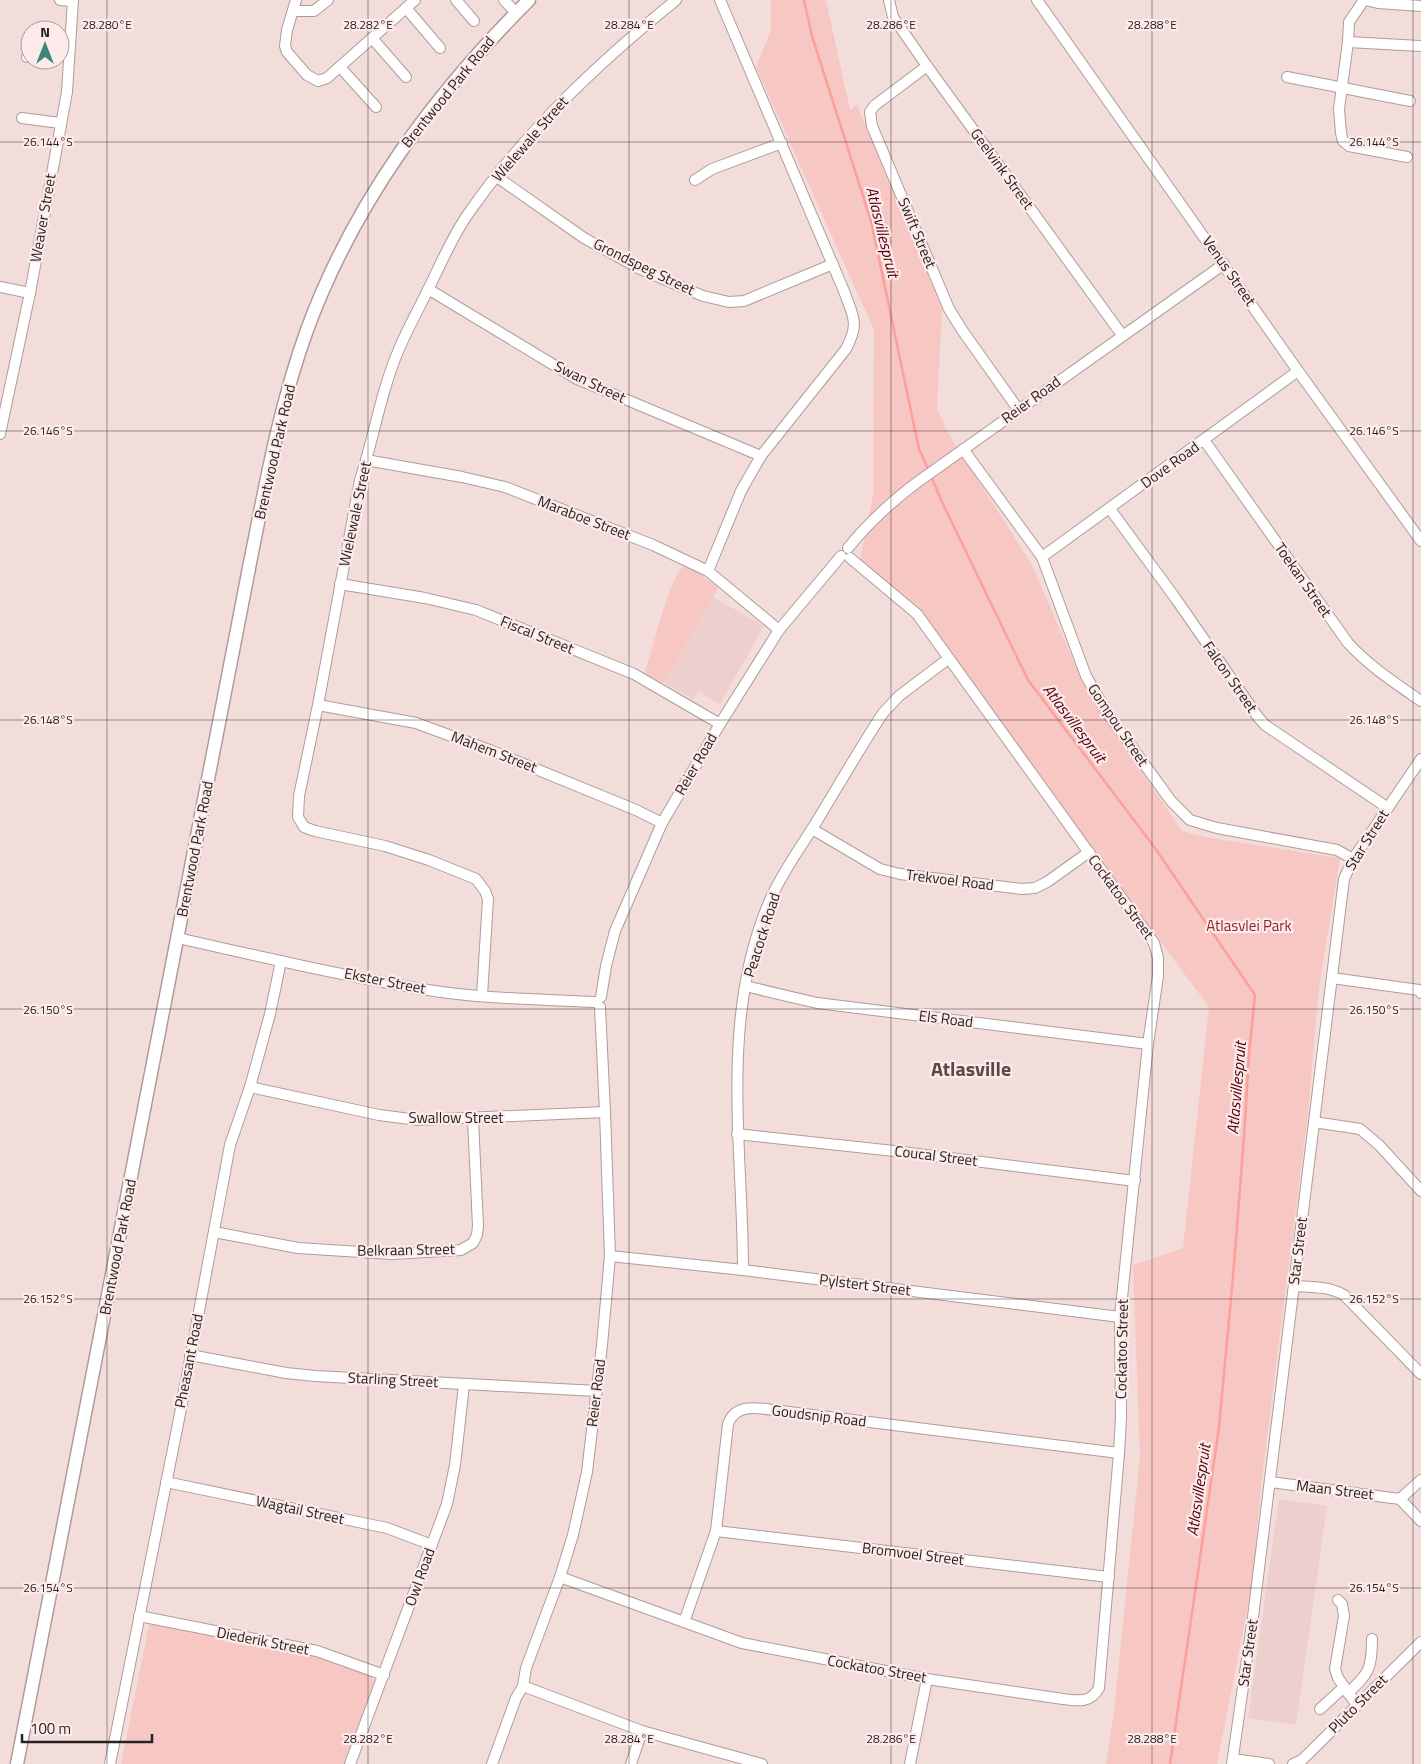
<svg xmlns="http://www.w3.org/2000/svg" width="1421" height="1764" font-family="'Titillium Web',sans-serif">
<rect width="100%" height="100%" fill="#f2dddb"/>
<g fill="#edcfce">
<path d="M713 597 764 626 720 704 698 691 693 699 664 683Z"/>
<path d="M1279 1499 1327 1506 1296 1725 1248 1718Z"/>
</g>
<g fill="#f7c7c4">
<path d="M771 0H826L850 110 857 105 942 308 937 409 948 433 1032 565 1086 690 1182 831 1210 838 1340 858 1319 989 1308 1113 1261 1485 1252 1585 1217 1764H1106L1114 1711 1140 1457 1133 1265 1183 1248 1209 1007 1062 809 923 615 860 561 873 495 874 330 756 67 771 30Z"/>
<path d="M683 567 690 568 717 586V590L664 683 645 674C651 654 669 578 683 567Z"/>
<path d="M149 1625H158L318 1655 371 1675 374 1680 375 1688 346 1764H121Z"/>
</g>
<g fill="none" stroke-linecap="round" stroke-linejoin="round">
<g stroke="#fca09c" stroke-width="2.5">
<path d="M804 0 812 36 871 221 919 449 929 471"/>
<path d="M931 476 942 502 1028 680 1155 848 1255 995 1249 1054 1244 1137 1233 1277 1219 1427 1170 1764"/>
</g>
<g stroke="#af9c9a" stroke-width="12">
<g id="minor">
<path d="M60 0 73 1"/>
<path d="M296 0 287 30 285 46 287 52 307 75 318 81 327 78 415 0"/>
<path d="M456 0 474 21"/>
<path d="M504 0 516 13"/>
<path d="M889 0 893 17 927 66 1122 335"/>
<path d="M1037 0 1298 371 1421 541"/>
<path d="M1364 0 1349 22 1348 42 1339 109 1341 133 1343 141 1349 146 1407 157"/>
<path d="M1365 0 1378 3 1421 6"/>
<path d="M406 8 440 48"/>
<path d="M293 11H314L328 0"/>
<path d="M372 38 406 77"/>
<path d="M1348 42 1420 46"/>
<path d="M27 57H30"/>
<path d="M927 66 874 106 870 112 872 126 949 309 962 330 1018 409"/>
<path d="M340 67 376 107"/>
<path d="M1287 77 1410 101"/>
<path d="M22 118 60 123"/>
<path d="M497 177 584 238 640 269 703 296 729 302 744 301 833 264"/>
<path d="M695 180 712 169 782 143"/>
<path d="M0 287 30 293"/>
<path d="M428 289 577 379 761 456"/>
<path d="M0 434 30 293 67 92 73 0"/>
<path d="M1204 440 1348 643C1369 666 1395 683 1421 701"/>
<path d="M963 449 1042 557 1086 676 1108 714 1171 801 1190 820 1217 828 1337 850 1353 859"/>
<path d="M366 460 462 477 505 487 653 545 708 571 779 630"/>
<path d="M1110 509 1176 599 1258 717 1265 725 1388 808"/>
<path d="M848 548C869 522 892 501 919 481L1224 264"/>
<path d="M1042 557 1298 371"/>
<path d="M708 571 741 491 761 456 846 349C860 322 853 317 844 291L720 0"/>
<path d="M340 584 425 598 476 610 634 674 720 724"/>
<path d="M318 705 416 723 492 751 636 810 662 823"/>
<path d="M812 829 880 869 900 874 1022 889 1035 888 1047 882 1089 852"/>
<path d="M178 938C261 957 344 976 428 990 483 999 539 999 595 1002"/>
<path d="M1332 978 1419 990 1421 993"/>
<path d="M745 986 817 1003 1148 1044"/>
<path d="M482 996 488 899 485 891 476 879 429 860 385 846 315 831 304 827 298 817 299 796 318 705 360 480C374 437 381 391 399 349 408 328 419 308 429 288 441 263 452 237 468 214 525 132 598 63 676 0"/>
<path d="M601 997 606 966 615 931 662 823 720 724 779 630 841 556"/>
<path d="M250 1087 379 1115 418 1120 605 1112"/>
<path d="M1314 1122 1360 1129 1379 1145 1421 1191"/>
<path d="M737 1134 894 1151 1135 1181"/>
<path d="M214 1232 298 1248 392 1254 461 1250 473 1243 477 1235 478 1226 473 1119"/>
<path d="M610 1256 743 1270 1120 1317"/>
<path d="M743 1270C743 1148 719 1017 770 900 781 875 797 852 812 829 836 790 858 751 883 713L899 696 948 659"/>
<path d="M1294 1286C1311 1287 1329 1286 1344 1295L1421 1374"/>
<path d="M190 1355 286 1373 315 1376 597 1391"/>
<path d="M166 1482 387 1528 432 1545"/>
<path d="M1270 1482 1400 1499 1421 1521"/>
<path d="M1400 1499 1421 1480"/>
<path d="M716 1531 1109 1577"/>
<path d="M560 1577 742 1643 927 1679 1063 1699C1078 1701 1091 1703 1099 1688L1119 1453 1121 1417 1120 1317 1148 1044 1158 976V958L1154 943 917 614 850 558"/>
<path d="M1338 1600 1342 1604 1344 1616 1335 1669 1338 1678 1357 1705"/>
<path d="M139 1616 317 1651 384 1675"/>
<path d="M684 1622 716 1531 728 1424C736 1401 762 1409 781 1411L1119 1453"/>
<path d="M523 1686 642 1731 762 1764"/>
<path d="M1348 1693C1369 1673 1372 1669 1372 1639"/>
<path d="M1320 1709 1344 1687"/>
<path d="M1233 1759 1269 1764"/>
<path d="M110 1764 178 1424 230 1145 250 1087 270 1014 281 961"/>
<path d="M350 1764 447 1504 455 1465 464 1385"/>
<path d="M492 1764 516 1698 523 1686 526 1668 560 1577 573 1535 587 1472 602 1345 610 1256 605 1112 600 1007"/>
<path d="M631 1764 642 1731"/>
<path d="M910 1764 927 1679"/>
<path d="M1232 1764 1253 1617 1344 879 1353 859 1421 759"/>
<path d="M1293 1764 1302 1760 1421 1642"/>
</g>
</g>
<g stroke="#af9c9a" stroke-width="15">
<path id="tertiary" d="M17 1764 249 568C265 488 279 407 307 330 354 202 434 95 529 0"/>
</g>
<use href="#minor" stroke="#fff" stroke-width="10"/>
<use href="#tertiary" stroke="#fff" stroke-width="12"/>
</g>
<path fill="none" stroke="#2a2222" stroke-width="1" stroke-opacity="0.45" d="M107 0V1764M368 0V1764M629 0V1764M891 0V1764M1152 0V1764M1413 0V1764M0 142H1421M0 431H1421M0 720H1421M0 1009H1421M0 1299H1421M0 1588H1421"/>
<g text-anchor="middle" stroke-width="4.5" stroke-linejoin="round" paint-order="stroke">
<g font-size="15" fill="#2a2222" stroke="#fcebea">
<text transform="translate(448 92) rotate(-51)" y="5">Brentwood Park Road</text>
<text transform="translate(530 139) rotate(-49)" y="5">Wielewale Street</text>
<text transform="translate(1002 169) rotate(54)" y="5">Geelvink Street</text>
<text transform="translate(43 218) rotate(-80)" y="5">Weaver Street</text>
<text transform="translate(917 233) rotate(67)" y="5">Swift Street</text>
<text transform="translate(644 267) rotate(26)" y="5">Grondspeg Street</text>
<text transform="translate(1229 271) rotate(55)" y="5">Venus Street</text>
<text transform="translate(590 382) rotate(26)" y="5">Swan Street</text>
<text transform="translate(1031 400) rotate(-36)" y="5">Reier Road</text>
<text transform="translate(275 452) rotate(-77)" y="5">Brentwood Park Road</text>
<text transform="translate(1170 465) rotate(-36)" y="5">Dove Road</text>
<text transform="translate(355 514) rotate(-78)" y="5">Wielewale Street</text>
<text transform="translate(584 518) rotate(21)" y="5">Maraboe Street</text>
<text transform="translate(1303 580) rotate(55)" y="5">Toekan Street</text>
<text transform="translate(537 635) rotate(22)" y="5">Fiscal Street</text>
<text transform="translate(1230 677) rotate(55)" y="5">Falcon Street</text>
<text transform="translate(1118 725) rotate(56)" y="5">Gompou Street</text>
<text transform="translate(494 752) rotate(21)" y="5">Mahem Street</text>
<text transform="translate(696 764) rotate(-60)" y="5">Reier Road</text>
<text transform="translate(1367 840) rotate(-58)" y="5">Star Street</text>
<text transform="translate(195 849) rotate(-79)" y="5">Brentwood Park Road</text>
<text transform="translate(950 880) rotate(7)" y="5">Trekvoel Road</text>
<text transform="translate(1121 897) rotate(54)" y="5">Cockatoo Street</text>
<text transform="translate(762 935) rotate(-72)" y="5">Peacock Road</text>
<text transform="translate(385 981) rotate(11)" y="5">Ekster Street</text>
<text transform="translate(946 1019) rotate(7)" y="5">Els Road</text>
<text x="456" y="1123">Swallow Street</text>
<text transform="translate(936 1156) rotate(7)" y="5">Coucal Street</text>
<text transform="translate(118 1247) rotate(-79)" y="5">Brentwood Park Road</text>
<text transform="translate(406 1250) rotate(-1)" y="5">Belkraan Street</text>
<text transform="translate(1298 1251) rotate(-83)" y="5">Star Street</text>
<text transform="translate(865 1285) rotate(7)" y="5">Pylstert Street</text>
<text transform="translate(1122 1349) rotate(-89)" y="5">Cockatoo Street</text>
<text transform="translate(189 1361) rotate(-79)" y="5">Pheasant Road</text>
<text transform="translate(393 1380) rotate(3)" y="5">Starling Street</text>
<text transform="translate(596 1393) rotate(-83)" y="5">Reier Road</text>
<text transform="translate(819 1416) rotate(7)" y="5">Goudsnip Road</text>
<text transform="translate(1335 1490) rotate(7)" y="5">Maan Street</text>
<text transform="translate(300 1510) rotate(12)" y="5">Wagtail Street</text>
<text transform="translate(913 1554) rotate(7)" y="5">Bromvoel Street</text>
<text transform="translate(420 1577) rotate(-70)" y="5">Owl Road</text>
<text transform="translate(263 1641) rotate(11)" y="5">Diederik Street</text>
<text transform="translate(1248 1653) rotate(-82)" y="5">Star Street</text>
<text transform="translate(877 1669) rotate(10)" y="5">Cockatoo Street</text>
<text transform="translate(1358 1704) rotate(-45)" y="5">Pluto Street</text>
</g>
<g font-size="15" fill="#8f252b" stroke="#fcebea">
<text x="1249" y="931">Atlasvlei Park</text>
</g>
<g font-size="16" font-style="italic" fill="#54010c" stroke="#fcebea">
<text transform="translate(883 232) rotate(76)" y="6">Atlasvillespruit</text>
<text transform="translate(1075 723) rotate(53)" y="6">Atlasvillespruit</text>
<text transform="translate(1236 1088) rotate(-85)" y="6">Atlasvillespruit</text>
<text transform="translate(1198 1490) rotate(-82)" y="6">Atlasvillespruit</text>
</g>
<g font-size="20" font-weight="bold" fill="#594847" stroke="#fcebea">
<text x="971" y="1076">Atlasville</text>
</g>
</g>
<g font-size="12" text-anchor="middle" fill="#2a2222" stroke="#fcebea" stroke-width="4.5" stroke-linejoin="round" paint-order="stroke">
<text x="107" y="29">28.280°E</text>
<text x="368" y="29">28.282°E</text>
<text x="629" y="29">28.284°E</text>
<text x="891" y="29">28.286°E</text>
<text x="1152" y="29">28.288°E</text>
<text x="48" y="146">26.144°S</text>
<text x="1374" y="146">26.144°S</text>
<text x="48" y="435">26.146°S</text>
<text x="1374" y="435">26.146°S</text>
<text x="48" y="724">26.148°S</text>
<text x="1374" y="724">26.148°S</text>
<text x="48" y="1014">26.150°S</text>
<text x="1374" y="1014">26.150°S</text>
<text x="48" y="1303">26.152°S</text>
<text x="1374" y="1303">26.152°S</text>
<text x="48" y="1592">26.154°S</text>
<text x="1374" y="1592">26.154°S</text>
<text x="368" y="1743">28.282°E</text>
<text x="629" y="1743">28.284°E</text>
<text x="891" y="1743">28.286°E</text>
<text x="1152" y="1743">28.288°E</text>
</g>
<g transform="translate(45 45)"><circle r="24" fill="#fcebea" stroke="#a89b9a"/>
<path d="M0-4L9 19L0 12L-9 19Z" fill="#3f857c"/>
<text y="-8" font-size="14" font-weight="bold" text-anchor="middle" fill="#2a2222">N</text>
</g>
<path d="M22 1734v8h130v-8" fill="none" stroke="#2a2222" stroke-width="2.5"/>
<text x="30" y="1734" font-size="15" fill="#2a2222" stroke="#fcebea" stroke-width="4" paint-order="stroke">100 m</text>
</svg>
